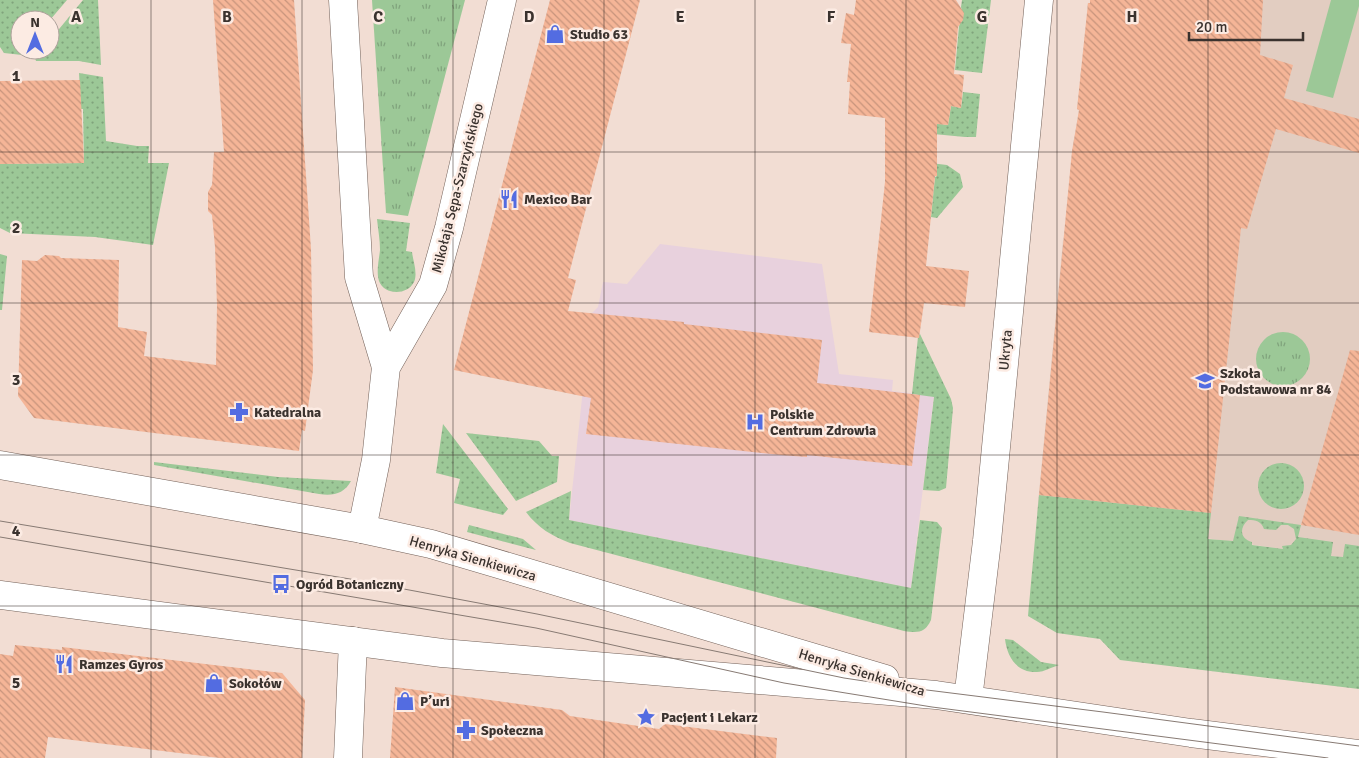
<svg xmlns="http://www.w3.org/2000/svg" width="1359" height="758" font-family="Signika,sans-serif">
<defs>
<pattern id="grass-dots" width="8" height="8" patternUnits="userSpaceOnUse" patternTransform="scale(1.25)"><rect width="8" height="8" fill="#9cc897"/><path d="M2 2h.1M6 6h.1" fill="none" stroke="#80a37c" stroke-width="1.8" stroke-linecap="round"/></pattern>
<pattern id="park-tufts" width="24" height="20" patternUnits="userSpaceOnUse" patternTransform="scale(1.25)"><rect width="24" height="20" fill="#9cc897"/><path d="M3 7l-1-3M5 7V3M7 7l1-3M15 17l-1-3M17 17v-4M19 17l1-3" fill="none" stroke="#80a37c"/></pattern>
<pattern id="building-back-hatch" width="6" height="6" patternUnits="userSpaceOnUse" patternTransform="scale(1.25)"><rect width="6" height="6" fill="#f5b597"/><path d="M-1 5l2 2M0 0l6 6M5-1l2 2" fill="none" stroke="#c7947c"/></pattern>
</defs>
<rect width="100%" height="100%" fill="#f2ddd3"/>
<path fill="#e2cdc1" d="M1090 0H1359V560L1037 514 1063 240H1065L1067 206 1069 207 1075 143H1073L1074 139 1076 138 1079 110 1077 109V104L1079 105 1082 75H1080L1081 71H1083L1086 41H1084V37H1086L1089 8 1087 7 1088 3H1090Z"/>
<path fill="#e8d1dd" d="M660 244 822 264 839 374 893 380 892 391 934 396 911 588 569 520 591 314 598 307 603 282 627 284Z"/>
<g fill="url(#grass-dots)" fill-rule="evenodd">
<path d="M0 0H67L50 20H20V50H26L22 55 4 53 0 47Z"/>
<path d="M83 0H98L101 65 79 61H36L35 58 42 50H50V40Z"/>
<path d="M962 0H991L982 73 955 70 959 26 963 16 961 7Z"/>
<path d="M79 73 103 77 106 141 137 146H149L148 163H169L153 245 95 237 10 233 0 228V164L84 163 83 109H81Z"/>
<path d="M963 92 980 94 976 137H965L891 130 906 120 948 125 951 106 961 108Z"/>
<path d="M888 158 947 165 960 174 963 187 937 218 931 217 935 177 937 176Z"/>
<path d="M377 219 410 223 406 251 412 252C413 261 418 273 414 282 407 296 384 295 379 281 376 271 379 260 380 250 380 240 378 229 377 219Z"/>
<path d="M0 254 7 256 2 310H0Z"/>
<path d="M920 334 951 399 953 408 946 488 939 491 923 490 934 397 912 394 918 337Z"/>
<path d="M443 424 508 509 503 515 454 503 460 479 436 473Z"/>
<path d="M466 433 539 441 552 456H559L557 482 516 501Z"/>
<path d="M154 462 278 477 351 481C344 494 333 496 319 494L154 465Z"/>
<circle cx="1281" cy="486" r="23"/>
<path d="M571 491 569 520 911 588 920 520 937 522 942 528 931 620C925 633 918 633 904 631L570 543C552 536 538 528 526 512Z"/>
<path d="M1039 495 1211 513 1208 539 1233 541 1239 516 1301 525 1298 537 1333 542 1331 556 1343 557 1345 544 1359 546V689L1120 660 1100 639 1057 633 1028 616ZM1248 520C1256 520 1261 521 1264 529L1276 530 1281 525H1288L1294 529 1296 539 1291 545 1282 546 1283 549 1252 545V542C1240 539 1239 528 1248 520Z"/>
<path d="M469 525 523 539 536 550 467 532Z"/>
<path d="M1005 639 1013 640 1041 662 1059 665C1052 667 1044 672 1037 672 1017 673 1007 657 1005 639Z"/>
</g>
<g fill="url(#park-tufts)">
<path d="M372 0H465L408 216 386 213Z"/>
<circle cx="1283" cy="359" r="27"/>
</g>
<path fill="#9cc897" d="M1331 0H1359V6L1333 98 1306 91Z"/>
<g fill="url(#building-back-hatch)">
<path d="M213 0H294L311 249 313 370 305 431 302 430 299 451 34 418 18 396 22 260 37 261 45 255 59 256 61 258 119 260 118 327 147 332 144 356 216 365 217 305 215 247 212 215 208 211V192L212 185 214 152H224Z"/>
<path d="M550 0H640L568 278 576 280 568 311 684 322V324L822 340 817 383 920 395 912 466 807 455V457L781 455 586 434 591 398 454 370Z"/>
<path d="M856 0H956L964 13 963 20 958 27 954 74 964 75 961 108 951 106 948 125 937 124V176H935L926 266 969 271 965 307 924 303 919 338 869 332 885 182V118L848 114 850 82H847L851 44 841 43 846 13 854 15Z"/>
<path d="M1090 0H1263L1260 55 1293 65 1284 98 1359 119V153L1276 129 1247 229 1241 228 1211 513 1039 495 1072 151 1079 110 1077 109 1088 3H1090Z"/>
<path d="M80 80 84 163 0 164V81Z"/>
<path d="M1350 350 1359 351V535L1301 525Z"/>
<path d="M15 645 62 650V647L282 673 305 700 302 758H220L48 737 45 758H0V654L13 656Z"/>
<path d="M395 687 562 710 570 716 659 729 665 724 777 738 776 758H390Z"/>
</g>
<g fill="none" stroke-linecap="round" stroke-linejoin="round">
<g stroke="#736159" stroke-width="29">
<g id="minor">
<path d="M343 0 359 277 386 367"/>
<path d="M362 529 376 460 386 367 433 285 449 228 502 0"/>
<path d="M968 699 987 541 1039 0"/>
<path d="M348 758 353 641"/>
</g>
</g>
<g stroke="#736159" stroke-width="29">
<g id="tertiary">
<path d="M0 465 362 529 431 544 885 679"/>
<path d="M0 595 442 653 936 695 1191 733 1359 754"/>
</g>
</g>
<use href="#minor" stroke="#fff" stroke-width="28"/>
<use href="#tertiary" stroke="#fff" stroke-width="28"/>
<g stroke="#877a73" stroke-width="1">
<path d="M0 521 356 580 537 614 844 678 911 688 1103 712 1359 746"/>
<path d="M0 537 536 628 784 683 932 707 1328 758"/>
</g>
</g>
<path fill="none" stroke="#3a322e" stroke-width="1" stroke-opacity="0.55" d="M151 0V758M302 0V758M453 0V758M604 0V758M755 0V758M906 0V758M1057 0V758M1208 0V758M0 152H1359M0 303H1359M0 455H1359M0 606H1359"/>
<defs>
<g id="shop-bare" transform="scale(1.5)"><path d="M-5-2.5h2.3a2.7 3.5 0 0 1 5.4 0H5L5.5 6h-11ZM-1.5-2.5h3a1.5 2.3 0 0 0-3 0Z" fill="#536ce1" stroke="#fcebe3" stroke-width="2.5" paint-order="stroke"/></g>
<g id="restaurant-bare" transform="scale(1.5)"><path d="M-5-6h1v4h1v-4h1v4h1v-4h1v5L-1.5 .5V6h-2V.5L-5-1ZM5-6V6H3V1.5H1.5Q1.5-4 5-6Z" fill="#536ce1" stroke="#fcebe3" stroke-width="2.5" paint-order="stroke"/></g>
<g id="school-bare" transform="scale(1.5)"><path d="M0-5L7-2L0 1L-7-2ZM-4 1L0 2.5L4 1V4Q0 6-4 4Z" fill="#536ce1" stroke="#fcebe3" stroke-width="2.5" paint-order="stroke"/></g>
<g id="pharmacy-bare" transform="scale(1.5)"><path d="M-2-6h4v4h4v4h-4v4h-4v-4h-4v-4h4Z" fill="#536ce1" stroke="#fcebe3" stroke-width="2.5" paint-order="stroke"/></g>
<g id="hospital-bare" transform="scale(1.5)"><path d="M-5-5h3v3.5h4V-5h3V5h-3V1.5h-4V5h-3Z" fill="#536ce1" stroke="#fcebe3" stroke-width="2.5" paint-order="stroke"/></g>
<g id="bus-bare" transform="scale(1.5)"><path d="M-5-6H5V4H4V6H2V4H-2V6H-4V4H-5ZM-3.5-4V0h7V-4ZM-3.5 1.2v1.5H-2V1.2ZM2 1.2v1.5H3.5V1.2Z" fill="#536ce1" stroke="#fcebe3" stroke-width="2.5" paint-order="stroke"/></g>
<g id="sight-bare" transform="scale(1.5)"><path d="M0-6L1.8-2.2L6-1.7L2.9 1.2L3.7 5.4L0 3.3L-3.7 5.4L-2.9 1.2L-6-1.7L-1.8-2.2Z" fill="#536ce1" stroke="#fcebe3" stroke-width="2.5" paint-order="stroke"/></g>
</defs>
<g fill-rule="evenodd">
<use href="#shop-bare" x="555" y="34"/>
<use href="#restaurant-bare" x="509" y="199"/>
<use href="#school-bare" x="1205" y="381"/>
<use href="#pharmacy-bare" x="239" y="412"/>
<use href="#hospital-bare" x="755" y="422"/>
<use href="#bus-bare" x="281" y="584"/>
<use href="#restaurant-bare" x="64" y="664"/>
<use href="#shop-bare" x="214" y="683"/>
<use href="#shop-bare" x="405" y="701"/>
<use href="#sight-bare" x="646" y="717"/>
<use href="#pharmacy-bare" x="466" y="730"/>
</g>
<g text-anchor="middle" stroke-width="5" stroke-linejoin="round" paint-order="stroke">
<g font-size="14" font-weight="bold" fill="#3a322e" stroke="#fcebe3" text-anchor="start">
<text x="570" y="39">Studio 63</text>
<text x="524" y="204">Mexico Bar</text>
<text x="1220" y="378">Szkoła<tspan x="1220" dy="16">Podstawowa nr 84</tspan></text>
<text x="254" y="417">Katedralna</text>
<text x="770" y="419">Polskie<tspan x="770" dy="16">Centrum Zdrowia</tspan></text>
<text x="296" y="589">Ogród Botaniczny</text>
<text x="79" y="669">Ramzes Gyros</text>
<text x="229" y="688">Sokołów</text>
<text x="420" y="706">P’uri</text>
<text x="661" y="722">Pacjent i Lekarz</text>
<text x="481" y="735">Społeczna</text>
</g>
<g font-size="14" fill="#3a322e" stroke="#fcebe3">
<text transform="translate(457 188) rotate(-76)" y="5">Mikołaja Sępa-Szarzyńskiego</text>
<text transform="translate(1005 350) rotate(-85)" y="5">Ukryta</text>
<text transform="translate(473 558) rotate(16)" y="5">Henryka Sienkiewicza</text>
<text transform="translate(862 672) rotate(17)" y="5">Henryka Sienkiewicza</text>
</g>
</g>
<g font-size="16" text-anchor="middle" font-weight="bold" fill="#3a322e" stroke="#fcebe3" stroke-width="5" stroke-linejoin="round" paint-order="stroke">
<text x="76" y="22">A</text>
<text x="227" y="22">B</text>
<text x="378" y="22">C</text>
<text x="529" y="22">D</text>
<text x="680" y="22">E</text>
<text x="831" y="22">F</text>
<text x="982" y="22">G</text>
<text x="1132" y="22">H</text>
<text x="16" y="81">1</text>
<text x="16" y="233">2</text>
<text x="16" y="385">3</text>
<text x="16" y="536">4</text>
<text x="16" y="688">5</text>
</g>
<g transform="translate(35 35)"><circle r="24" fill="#fcebe3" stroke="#aea19b"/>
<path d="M0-4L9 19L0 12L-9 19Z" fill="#536ce1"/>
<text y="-8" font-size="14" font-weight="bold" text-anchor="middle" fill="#3a322e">N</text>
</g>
<path d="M1189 32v8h114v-8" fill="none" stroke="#3a322e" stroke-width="2.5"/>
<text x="1196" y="32" font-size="15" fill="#3a322e" stroke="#fcebe3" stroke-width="4" paint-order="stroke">20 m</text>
</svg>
